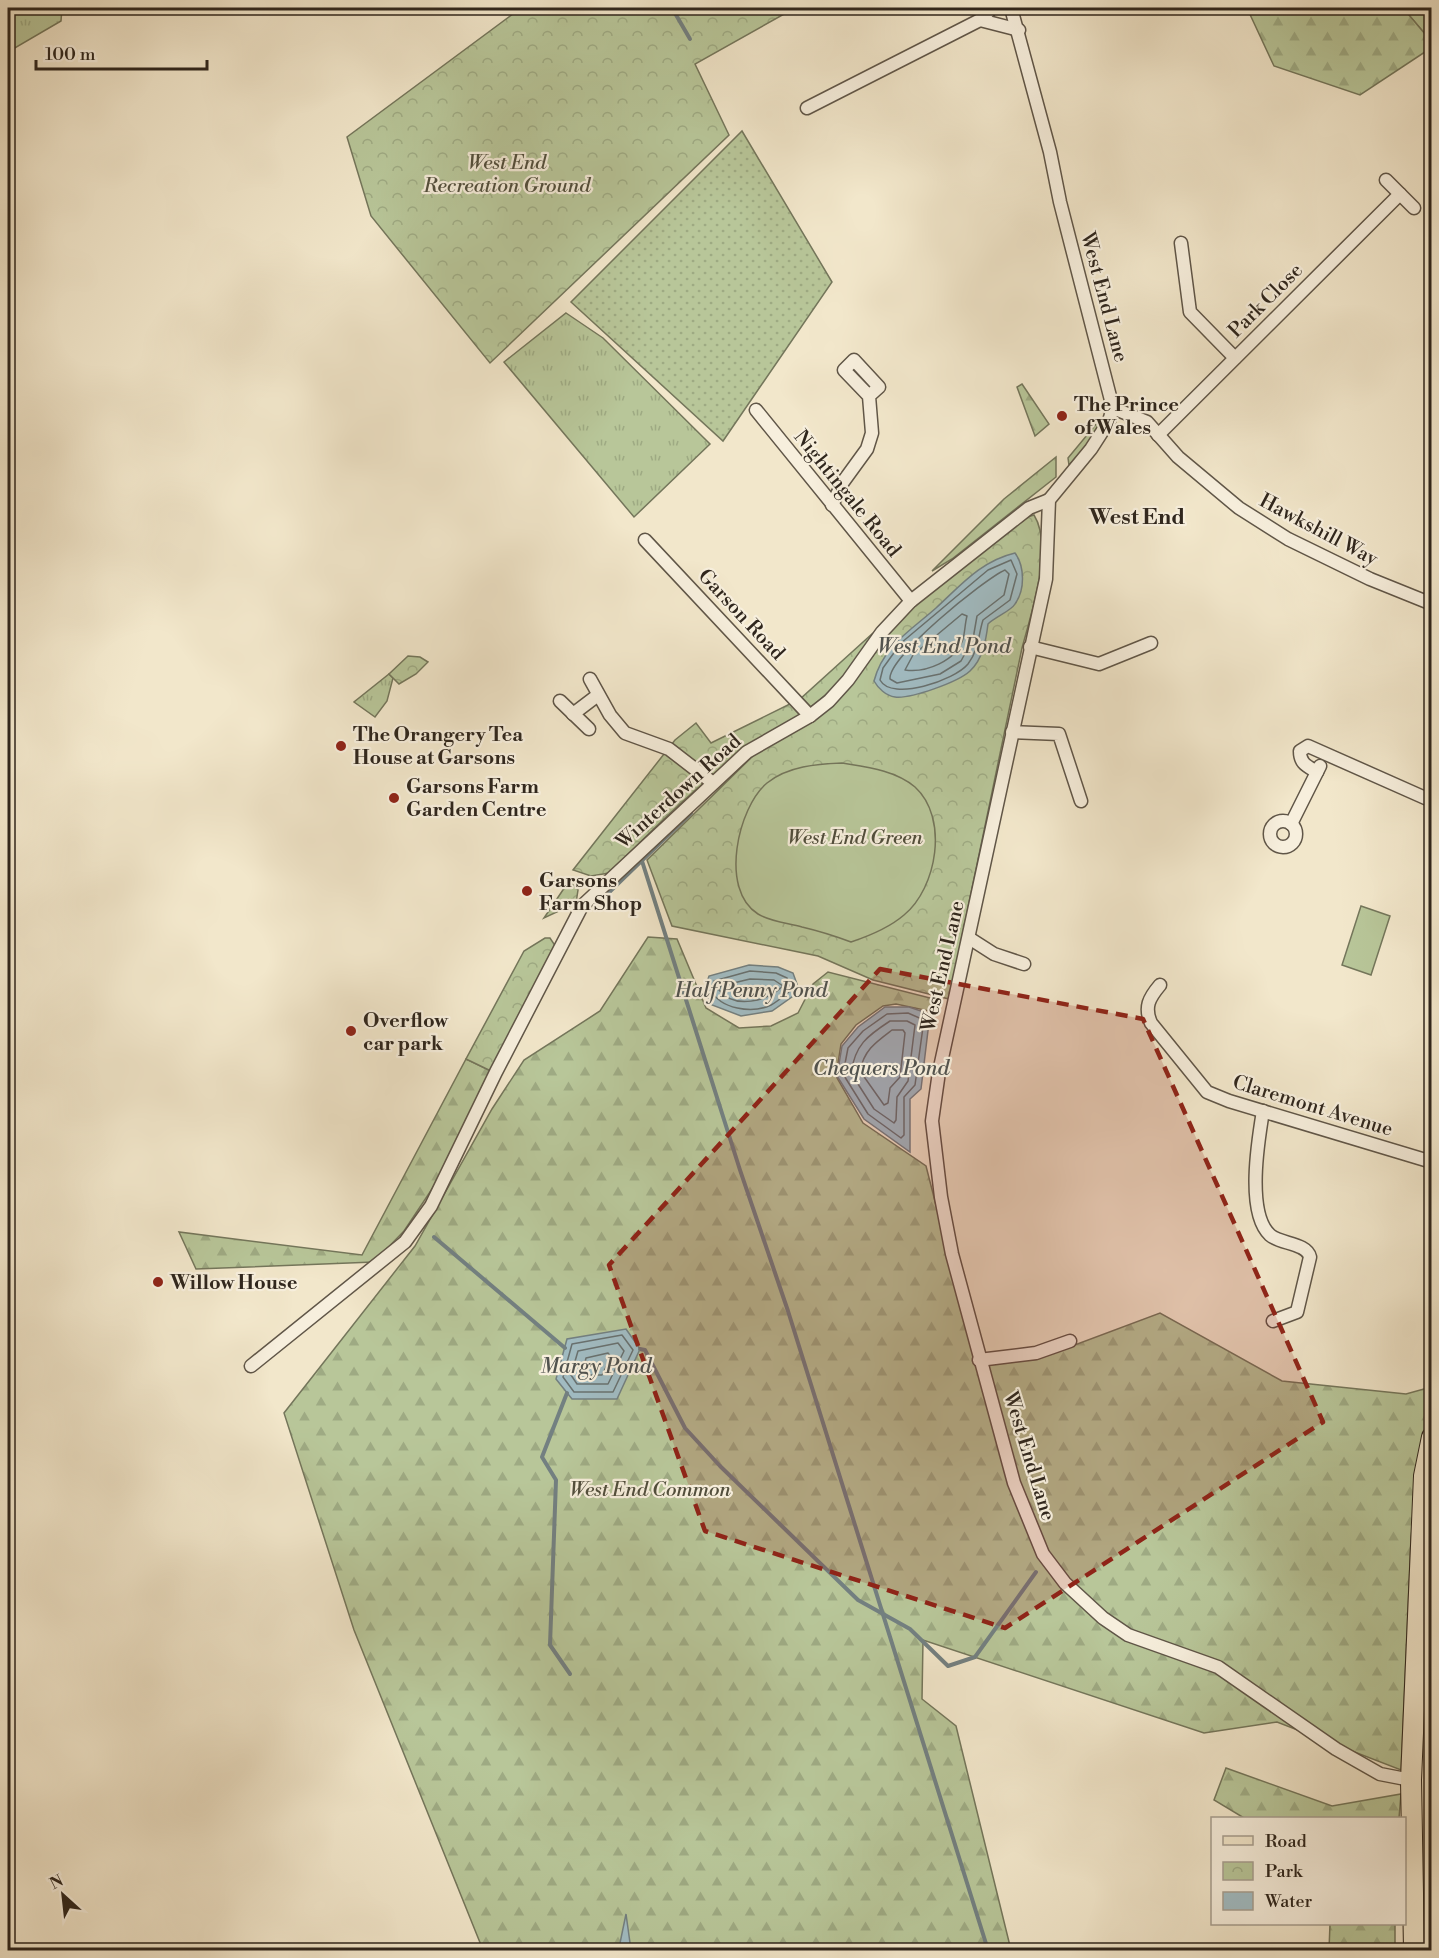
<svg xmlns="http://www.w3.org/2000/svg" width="1439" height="1958" font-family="'Libre Bodoni',serif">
<defs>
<pattern id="grass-tufts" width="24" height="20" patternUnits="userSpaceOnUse" patternTransform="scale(1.5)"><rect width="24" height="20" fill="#b8c699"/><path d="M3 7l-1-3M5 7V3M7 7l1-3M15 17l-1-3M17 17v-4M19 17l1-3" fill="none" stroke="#9eaa83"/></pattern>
<pattern id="forest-firs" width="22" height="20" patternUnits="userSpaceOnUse" patternTransform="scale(1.5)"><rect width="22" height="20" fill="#b8c699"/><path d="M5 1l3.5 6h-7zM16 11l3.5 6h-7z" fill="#9eaa83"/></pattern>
<pattern id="park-crowns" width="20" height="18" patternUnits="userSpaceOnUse" patternTransform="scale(1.5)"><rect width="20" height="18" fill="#b8c699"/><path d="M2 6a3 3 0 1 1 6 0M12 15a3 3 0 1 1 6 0" fill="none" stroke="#9eaa83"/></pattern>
<pattern id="garden-dots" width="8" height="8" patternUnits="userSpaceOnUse" patternTransform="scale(1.5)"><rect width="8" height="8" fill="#b8c699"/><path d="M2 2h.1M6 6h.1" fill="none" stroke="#9eaa83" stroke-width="1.8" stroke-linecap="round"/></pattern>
</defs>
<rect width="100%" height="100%" fill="#f2e7cb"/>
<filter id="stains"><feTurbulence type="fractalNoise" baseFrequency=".00333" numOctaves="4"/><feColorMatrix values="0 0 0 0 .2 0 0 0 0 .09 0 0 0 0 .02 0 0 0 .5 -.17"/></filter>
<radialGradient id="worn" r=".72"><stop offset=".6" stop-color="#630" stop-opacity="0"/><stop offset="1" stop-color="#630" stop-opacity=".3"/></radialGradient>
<g fill="url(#grass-tufts)" stroke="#74765b" stroke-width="1.5">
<path d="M8 8H62L61 21 8 52Z"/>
<path d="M1403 8H1431V41Z"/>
<path d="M566 313 603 338 710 444 634 517 504 362Z"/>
<path d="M1097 423 1100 424 1090 442 1069 465 1068 458Z"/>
<path d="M1056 457V477L952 559 932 571 1004 499Z"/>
<path d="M389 674 393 678 387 701 375 717 354 702Z"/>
</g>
<g fill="url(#forest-firs)" stroke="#74765b" stroke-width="1.5">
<path d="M1247 8H1403L1431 41V48L1360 95 1274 66Z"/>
<path d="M1022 384 1049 424 1035 436 1017 387Z"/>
<path d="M648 937 677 939 706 1008 739 1028 771 1026 798 1013 813 984 828 972 934 999 929 1011 896 1004 883 1006 856 1025 841 1044 836 1076 863 1123 926 1166 976 1362 1048 1355 1160 1313 1282 1381 1406 1394 1431 1387 1411 1537 1401 1770 1277 1722 1204 1733 923 1640 922 1699 956 1726 1011 1950H483L354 1630 284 1413 415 1246 492 1109 524 1060 600 1011Z"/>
<path d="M466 1059 493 1072 436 1183 404 1231 374 1262 196 1269 179 1232 362 1255Z"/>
<path d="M1226 1768 1332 1806 1401 1794 1399 1818H1244L1214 1800Z"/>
<path d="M1330 1924H1395V1950H1329Z"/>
</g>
<g fill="url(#park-crowns)" stroke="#74765b" stroke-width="1.5">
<path d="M521 8H795L695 64 729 135 490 363 371 216 347 137Z"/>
<path d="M1034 515C1054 547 1031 614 1022 648L949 999 873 980 818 956 672 926 647 860 760 749 851 683 911 604 1024 518Z"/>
<path d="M873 633C851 696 748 746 698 788 667 814 638 845 609 873L591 876 573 870 675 740 696 723 711 743 800 699Z"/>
<path d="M408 656 420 657 428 662 416 674 399 684 389 674Z"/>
<path d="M569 881 578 890 576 903 544 918Z"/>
<path d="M545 938H550L556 947 493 1072 466 1059 524 951Z"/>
</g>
<g fill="url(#garden-dots)" stroke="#74765b" stroke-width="1.5">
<path d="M742 131 832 282 723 441 571 302Z"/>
<path d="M1431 1561V1950H1426L1424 1700Z"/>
</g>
<g fill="#b8c699" stroke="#74765b" stroke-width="1.5">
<path d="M842 763C866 767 895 770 915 787 949 818 937 888 904 915 889 928 869 936 851 942 835 936 819 931 802 927 788 923 771 922 758 914 719 890 738 807 767 783 788 766 817 764 842 763Z"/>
<path d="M1361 906 1390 916 1371 975 1342 965Z"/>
</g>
<g fill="#a1bcc3" stroke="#738081" stroke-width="1.5">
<path d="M1015 553C1025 567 1025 590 1015 604 1011 611 995 617 988 624 986 640 983 659 970 671 958 682 911 699 895 697 886 696 878 688 874 681 883 646 910 631 936 608 961 585 981 561 1015 553Z"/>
<path d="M749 965 778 967 793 973 797 984 796 994 772 1011 741 1016 712 1005 704 991 709 976Z"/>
<path d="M885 1007H909L930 1014 921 1089 910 1099V1152L864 1119 837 1076 842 1046 858 1027Z"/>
<path d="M626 1329 640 1349 617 1399H572L556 1379 567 1339Z"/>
<path d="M626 1914 631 1950H618L619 1948Z"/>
</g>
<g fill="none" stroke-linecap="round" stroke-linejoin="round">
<g stroke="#687170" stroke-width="1.5">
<path d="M1011 560 1017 574 1010 600 983 620C978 636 979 649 968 664 955 680 892 702 880 680L883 668 901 643 988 570Z"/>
<path d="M1005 570 1009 574 1004 595 977 616 973 639 961 661 940 674 897 683 890 679C888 657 983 580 1005 570Z"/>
<path d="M962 614 967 616C965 623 965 632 963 639 956 661 926 673 905 670L913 655Z"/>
<path d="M750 971 776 973 787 978 790 991C785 995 777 1002 771 1005 752 1014 720 1009 711 990L714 981Z"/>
<path d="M750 979 774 980 783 986C767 1001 735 1010 719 990L721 986Z"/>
<path d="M908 1013 924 1020 915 1085 904 1097V1135L901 1138 868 1114 843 1074 848 1048 863 1031 887 1014Z"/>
<path d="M890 1021H907L915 1025 908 1081 897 1097 896 1120 894 1123 874 1109 851 1073C855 1045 867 1036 890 1021Z"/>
<path d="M892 1030H903L905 1033 900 1077 890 1088 888 1103 884 1105 860 1071C864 1050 876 1042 892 1030Z"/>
<path d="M622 1335 633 1350 613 1392H574L563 1377 572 1344Z"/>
<path d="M618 1343 624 1351 608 1384H577L571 1375 578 1351Z"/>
<path d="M608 1353 611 1357 602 1375H582L586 1358Z"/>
</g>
<g stroke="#738081" stroke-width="4">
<path d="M672 8 690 39"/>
<path d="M642 861 740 1170 788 1311 988 1950"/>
<path d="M599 902 691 813"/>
<path d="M434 1237 565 1348"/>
<path d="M640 1349 645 1350 685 1428 720 1466 858 1600 910 1629 948 1666 975 1657 1036 1572"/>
<path d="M567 1393 542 1457 556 1480 550 1645 570 1674"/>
</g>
<g stroke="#605648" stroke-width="15">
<g id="minor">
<path d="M1011 8 1050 152 1060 202 1113 408 1109 421 1091 449 1049 500 1046 579 939 1072 932 1121 941 1197 952 1254 1014 1483 1043 1554 1065 1583 1103 1618 1128 1635 1218 1667 1336 1749 1380 1774 1411 1780"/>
<path d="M980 20 1019 30"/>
<path d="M807 108 980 20 992 8"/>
<path d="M1386 180 1414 208"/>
<path d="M1181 243 1190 312 1235 358"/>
<path d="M1113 408 1147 422 1178 457 1239 508 1288 539 1370 579 1432 604"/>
<path d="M756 410 911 601"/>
<path d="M1158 435 1400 194"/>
<path d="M832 505 843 482 867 449 872 433 869 396 844 370 854 360 879 387 869 396"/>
<path d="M645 540 810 716"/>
<path d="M1030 647 1099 664 1151 643"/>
<path d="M590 679 610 715 625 733 669 749 713 783"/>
<path d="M560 701 589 729"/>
<path d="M573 714 598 695"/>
<path d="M1012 732 1059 734 1081 801"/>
<path d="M1317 772C1307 766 1300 764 1300 751L1308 746 1432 801"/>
<circle cx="1283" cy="834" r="13"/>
<path d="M1291 824 1320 766"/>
<path d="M969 938 994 954 1024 964"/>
<path d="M1160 985C1149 998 1144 1007 1151 1023L1207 1092 1229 1101 1432 1162"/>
<path d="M1263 1111C1258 1141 1246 1213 1270 1235 1280 1244 1307 1243 1310 1257L1297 1312 1273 1321"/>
<path d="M979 1360 1036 1353 1070 1341"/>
<path d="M251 1366 405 1242 431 1206 496 1072 582 906 747 752 810 716 829 701 848 680 882 632 911 601 1029 508 1049 500"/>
</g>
</g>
<g stroke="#2f261d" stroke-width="22">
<path id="primary" d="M1414 1950 1411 1780 1424 1476 1432 1437"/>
</g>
<use href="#minor" stroke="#f7efdd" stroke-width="12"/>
<use href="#primary" stroke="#f2e7cb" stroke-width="20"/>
</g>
<path fill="#8f2418" fill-opacity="0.2" stroke="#8f2418" stroke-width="4.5" stroke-dasharray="12 8" stroke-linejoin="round" d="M880 969 1143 1019 1323 1422 1005 1628 705 1531 609 1265Z"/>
<g fill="#8f2418" stroke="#f7efdd" stroke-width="2">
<circle cx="1062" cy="416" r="6"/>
<circle cx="341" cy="746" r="6"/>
<circle cx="394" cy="798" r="6"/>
<circle cx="527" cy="891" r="6"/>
<circle cx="351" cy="1031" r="6"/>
<circle cx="158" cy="1282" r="6"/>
</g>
<g text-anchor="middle" stroke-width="4.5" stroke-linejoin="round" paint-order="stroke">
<g font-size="20" font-style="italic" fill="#514e3c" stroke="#f7efdd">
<text x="507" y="169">West End<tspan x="507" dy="23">Recreation Ground</tspan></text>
<text x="855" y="844">West End Green</text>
<text x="650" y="1496">West End Common</text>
</g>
<g font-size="20" fill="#2f261d" stroke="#f7efdd">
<text transform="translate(1105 297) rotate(75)" y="7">West End Lane</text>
<text transform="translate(1265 300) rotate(-45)" y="7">Park Close</text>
<text transform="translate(848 493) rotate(51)" y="7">Nightingale Road</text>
<text transform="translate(1319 529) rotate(28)" y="7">Hawkshill Way</text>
<text transform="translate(742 614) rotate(47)" y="7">Garson Road</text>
<text transform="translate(678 791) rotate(-42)" y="7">Winterdown Road</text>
<text transform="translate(942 966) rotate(-77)" y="7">West End Lane</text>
<text transform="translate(1313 1105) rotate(17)" y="7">Claremont Avenue</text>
<text transform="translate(1030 1456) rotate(73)" y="7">West End Lane</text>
</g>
<g font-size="20" font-weight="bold" fill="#2f261d" stroke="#f7efdd" text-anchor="start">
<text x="1074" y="411">The Prince<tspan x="1074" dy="23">of Wales</tspan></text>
<text x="353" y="741">The Orangery Tea<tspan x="353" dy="23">House at Garsons</tspan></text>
<text x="406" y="793">Garsons Farm<tspan x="406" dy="23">Garden Centre</tspan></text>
<text x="539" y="887">Garsons<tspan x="539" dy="23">Farm Shop</tspan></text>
<text x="363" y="1027">Overflow<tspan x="363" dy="23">car park</tspan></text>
<text x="170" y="1289">Willow House</text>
</g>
<g font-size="21" font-style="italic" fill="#51534f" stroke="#f7efdd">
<text x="944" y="653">West End Pond</text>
<text x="751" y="997">Half Penny Pond</text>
<text x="881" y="1075">Chequers Pond</text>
<text x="596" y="1373">Margy Pond</text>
</g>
<g font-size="22" font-weight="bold" fill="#2f261d" stroke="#f7efdd">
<text x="1137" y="524">West End</text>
</g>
</g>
<rect width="1439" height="1958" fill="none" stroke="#f2e7cb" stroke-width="30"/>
<rect x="9" y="9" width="1421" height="1940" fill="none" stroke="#2f261d" stroke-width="3"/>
<rect x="15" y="15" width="1409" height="1928" fill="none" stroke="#2f261d" stroke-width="1.5"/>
<rect x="1211" y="1817" width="195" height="108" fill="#f7efdd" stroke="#a79f90" stroke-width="1.5"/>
<rect x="1223" y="1836" width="30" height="9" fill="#f2e7cb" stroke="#a79f90" stroke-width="1.5"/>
<text x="1265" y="1847" font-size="18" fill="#2f261d">Road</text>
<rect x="1223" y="1862" width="30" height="18" fill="url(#park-crowns)" stroke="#a79f90" stroke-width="1.5"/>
<text x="1265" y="1877" font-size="18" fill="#2f261d">Park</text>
<rect x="1223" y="1892" width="30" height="18" fill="#a1bcc3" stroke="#a79f90" stroke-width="1.5"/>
<text x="1265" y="1907" font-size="18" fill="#2f261d">Water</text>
<g transform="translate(63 1895) rotate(333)" stroke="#f7efdd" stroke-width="4.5" paint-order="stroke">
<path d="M0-4.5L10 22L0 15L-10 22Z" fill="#2f261d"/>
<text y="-9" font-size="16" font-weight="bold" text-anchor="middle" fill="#2f261d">N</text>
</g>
<path d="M36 60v9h171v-9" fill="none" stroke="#2f261d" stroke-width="3"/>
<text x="45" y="60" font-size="18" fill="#2f261d" stroke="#f7efdd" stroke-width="4.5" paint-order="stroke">100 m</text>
<rect width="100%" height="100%" filter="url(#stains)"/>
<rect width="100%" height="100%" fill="url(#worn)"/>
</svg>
